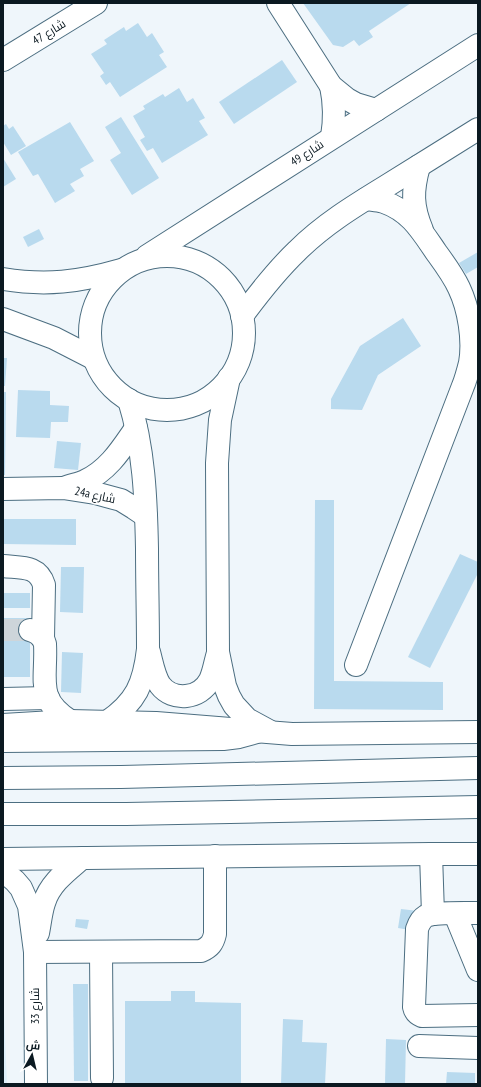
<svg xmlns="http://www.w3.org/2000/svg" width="481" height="1087" font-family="'PT Sans Narrow',Cairo,sans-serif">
<rect width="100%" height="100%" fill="#eff6fb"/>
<path fill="#def0fb" d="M3 989 7 1084H3Z"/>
<g fill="#b9daee">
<path d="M303 3H411L369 31 373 37 359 46 354 40 343 47 333 45Z"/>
<path d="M138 23 147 37 152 33 164 52 159 55 167 67 120 97 110 82 106 85 100 76 104 73 91 54 107 44 104 40 124 27 126 31Z"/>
<path d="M282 60 297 82 234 124 219 102Z"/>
<path d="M179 88 187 102 193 98 205 118 199 121 208 135 162 163 153 148 147 151 140 140 145 137 133 116 145 109 143 106 163 94 165 97Z"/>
<path d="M121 117 159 178 132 195 110 160 121 153 105 127Z"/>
<path d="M70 122 94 161 80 169 84 176 70 184 75 191 55 203 38 174 33 176 18 152Z"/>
<path d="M6 124 9 129 13 126 26 146 11 155 3 142V126Z"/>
<path d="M3 158 16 179 3 187Z"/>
<path d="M39 229 44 239 28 247 23 237Z"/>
<path d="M478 252V267L466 274 459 263Z"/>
<path d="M403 318 421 346 378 375 362 410 331 409V399L360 346Z"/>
<path d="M3 358H7L5 386H3Z"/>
<path d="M18 390 50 391V405L69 406 68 422H51L50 438 16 437Z"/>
<path d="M3 392H6L5 475H3Z"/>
<path d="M57 441 81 443 78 470 54 468Z"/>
<path d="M315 500H334V681L443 682V710L314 709Z"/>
<path d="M3 519H76V545L3 544Z"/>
<path d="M460 554 478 562V573L430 668 408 657Z"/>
<path d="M61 567H84L83 613 60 612Z"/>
<rect x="3" y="593" width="27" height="15"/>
<rect x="3" y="618" width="27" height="59"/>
<path d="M62 652 83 653 81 693 61 692Z"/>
<path d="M401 909 418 911 415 931 398 928Z"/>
<path d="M76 919 89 920 87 929 75 927Z"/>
<path d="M73 984H88V1081H74Z"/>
<path d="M171 991H195V1002L241 1003V1084H125V1001H171Z"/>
<path d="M283 1019 303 1020 302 1042 327 1043 325 1084H281Z"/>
<path d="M386 1039 406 1040 405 1084H385Z"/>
<path d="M447 1072 475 1073V1084H446Z"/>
</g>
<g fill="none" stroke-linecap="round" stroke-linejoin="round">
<path stroke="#cdd5da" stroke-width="22" stroke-dasharray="22 11" stroke-linecap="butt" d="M3 630H30"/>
<g stroke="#4c6e81" stroke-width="24">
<g id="minor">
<path d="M278 3 331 86 347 99 356 104 376 110"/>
<path d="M3 60 96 3"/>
<path d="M331 86C335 105 335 119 332 137"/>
<path d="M419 166C412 191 412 206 422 230"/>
<path d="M147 256 478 45"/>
<circle cx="167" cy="333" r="77"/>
<path d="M3 279C46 286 79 282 121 270"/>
<path d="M242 316C259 293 276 271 297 251 323 225 354 206 385 187 416 168 447 148 478 129"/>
<path d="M3 319 54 338 93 358"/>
<path d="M229 378 220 420 217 463 218 652 225 686 229 696 234 705 247 719 269 731"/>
<path d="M64 488C71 485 79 484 85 481 109 470 122 448 136 428"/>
<path d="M3 489 63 488 95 493 121 500 134 508 146 516"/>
<path d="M3 566C21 568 38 565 44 585L43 638"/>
<path d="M30 630C38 632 43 637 45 644 47 679 35 699 70 721"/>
<path d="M149 652C152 663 154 676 160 685 173 702 200 699 210 680 214 672 215 662 218 653"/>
<path d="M356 665 463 386C466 379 468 371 470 363 474 340 469 309 459 288 453 275 444 263 436 252 421 230 410 211 384 202 378 200 372 200 366 199"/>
<path d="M3 699 48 698"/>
<path d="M107 722C136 702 144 684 148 649 148 616 147 582 147 548 146 499 144 448 129 400"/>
<path d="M3 725 70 721 156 723 292 734 478 732"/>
<path d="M431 854 433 914"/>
<path d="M3 859 431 854H478"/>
<path d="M3 871 15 881 21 888 29 906 35 952 36 1084"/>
<path d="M478 913C467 913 434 912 426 916 421 919 419 923 417 929L414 1007C415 1012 417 1014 422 1016L478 1015"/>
<path d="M455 914 478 970"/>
<path d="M38 933C40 923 41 912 44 903 50 883 67 871 82 858"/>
<path d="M35 952 201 951C210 947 213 943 215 934V856"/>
<path d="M101 952 102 1078"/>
<path d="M419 1046 478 1048"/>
</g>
</g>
<g stroke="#4c6e81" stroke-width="24">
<g id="highway">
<path d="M3 741 223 739 239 737 257 732"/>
<path d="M3 778 121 777 478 768"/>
<path d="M3 814H126L478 807"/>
</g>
</g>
<use href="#minor" stroke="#fff" stroke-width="22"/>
<use href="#highway" stroke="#fff" stroke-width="22"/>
</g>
<g text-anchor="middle" stroke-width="3" stroke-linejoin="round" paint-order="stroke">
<g font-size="12" fill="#0b1921" stroke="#fff">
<text transform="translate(49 32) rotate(-32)" y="4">شارع 47</text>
<text transform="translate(307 153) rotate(-33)" y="4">شارع 49</text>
<text transform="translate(95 495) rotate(12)" y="4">24a شارع</text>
<text transform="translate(35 1006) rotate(-90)" y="4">شارع 33</text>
</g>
</g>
<rect width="481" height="1087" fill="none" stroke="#0b1921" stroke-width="8"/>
<g transform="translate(32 1055) rotate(8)" stroke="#ffffff" stroke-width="3" paint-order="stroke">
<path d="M0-3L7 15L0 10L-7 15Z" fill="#0b1921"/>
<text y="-6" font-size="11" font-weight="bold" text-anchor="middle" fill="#0b1921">ش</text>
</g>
</svg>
